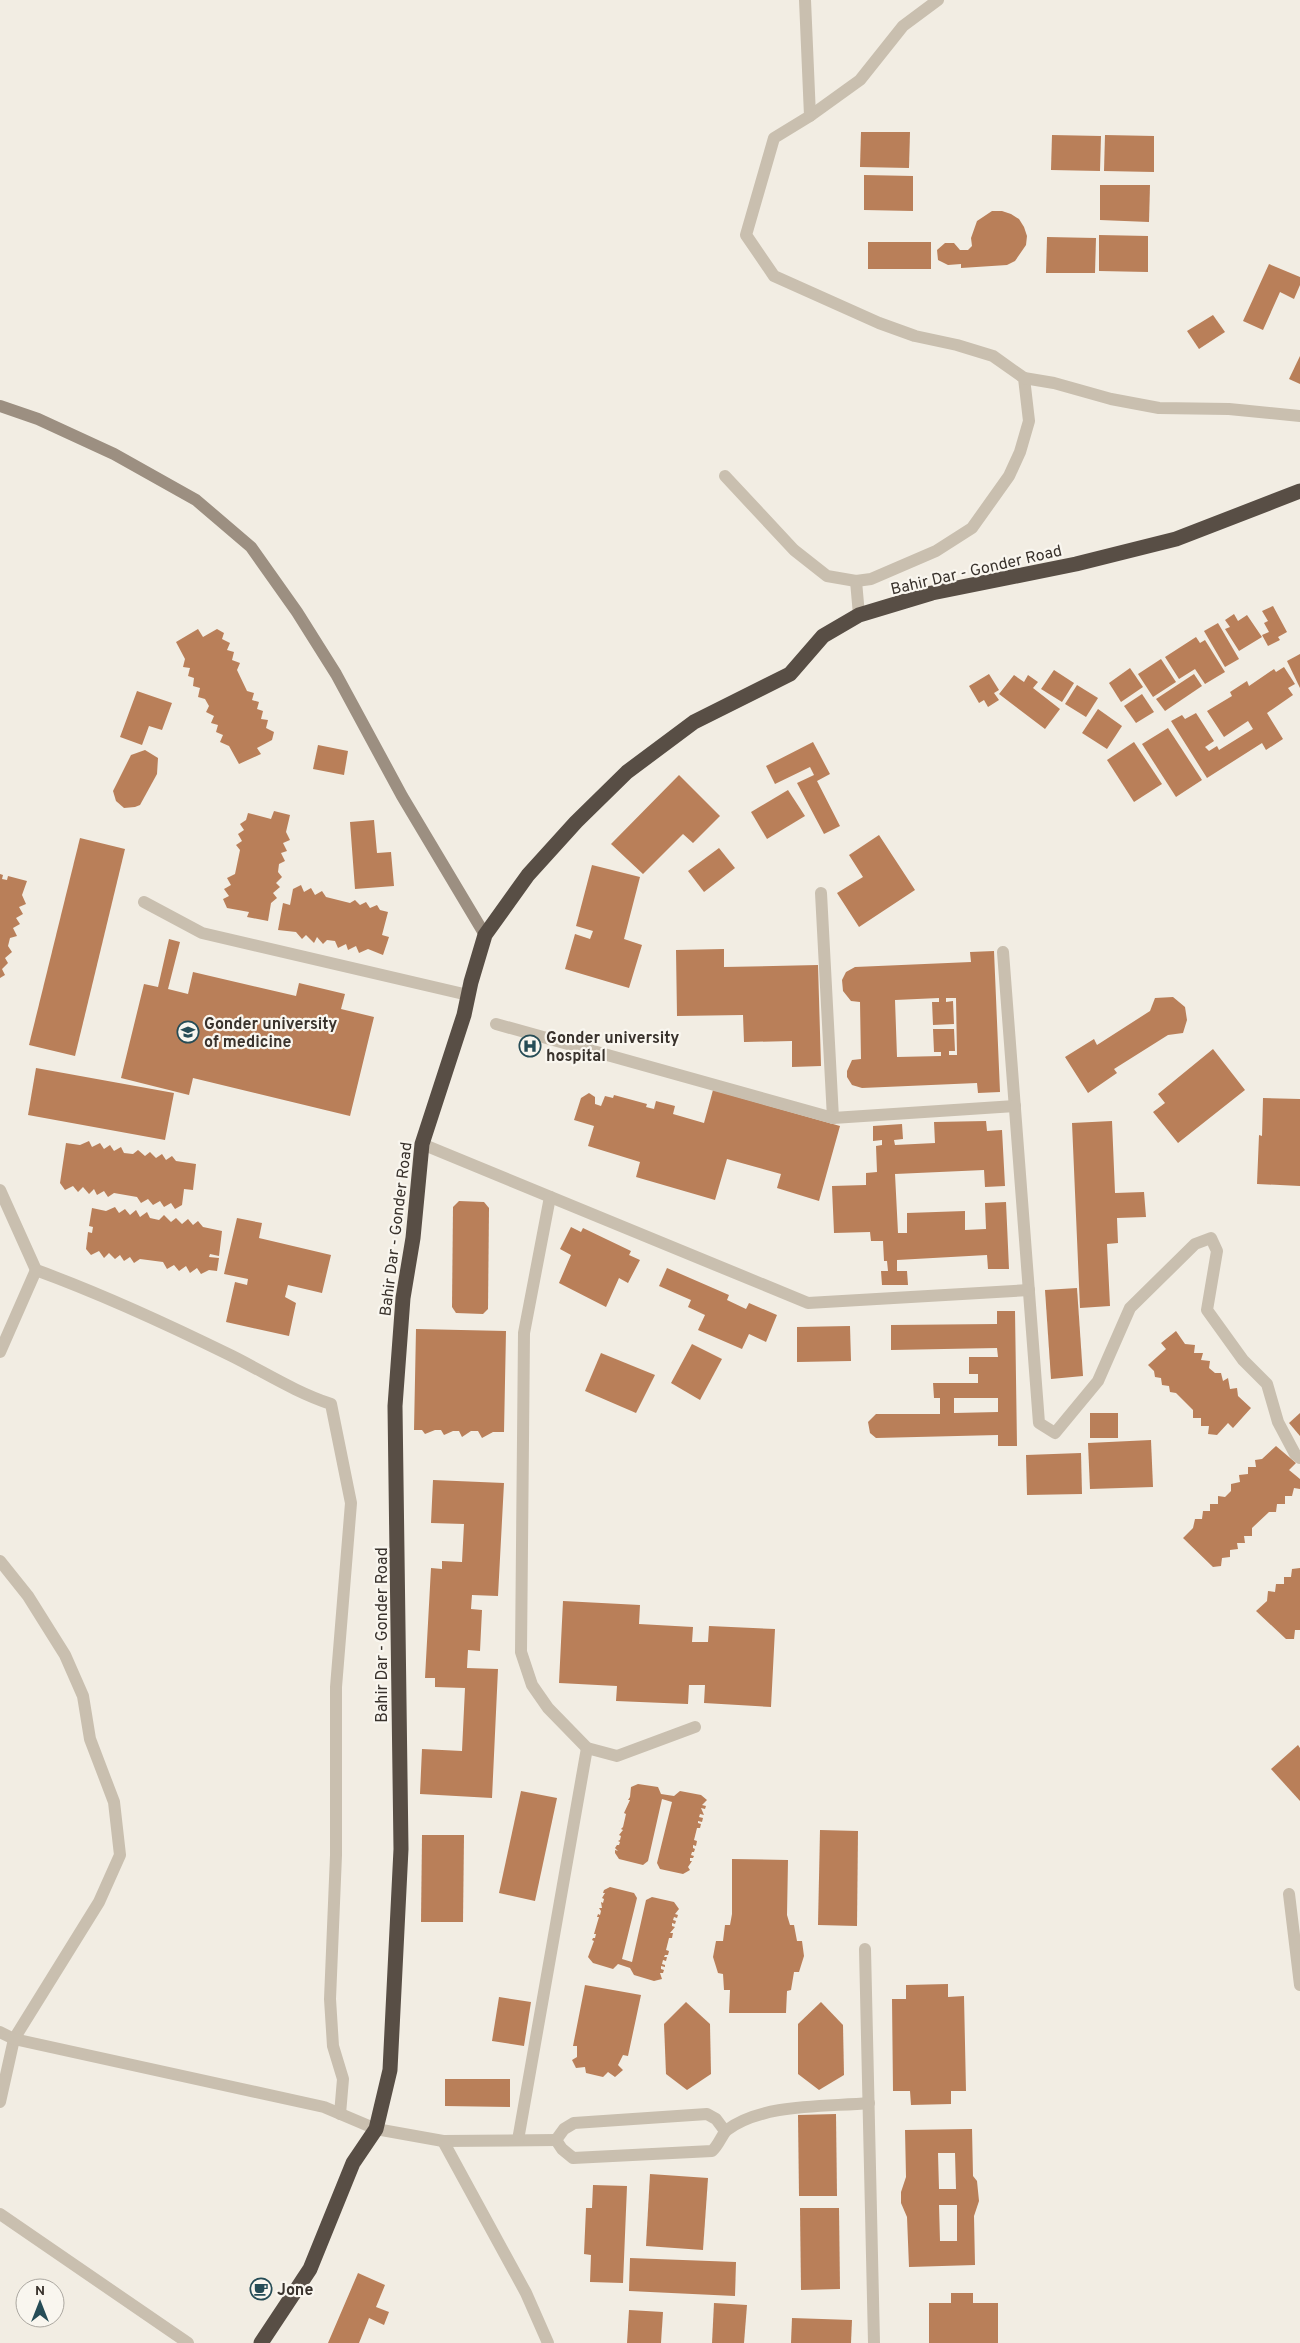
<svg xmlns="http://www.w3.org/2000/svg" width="1300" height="2343" font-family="Overpass,sans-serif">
<rect width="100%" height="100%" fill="#f2ede3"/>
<g fill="#b97f59" fill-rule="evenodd">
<path d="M861 132H910L909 168 860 167Z"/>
<path d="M1052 135 1101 136 1100 171 1051 170Z"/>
<path d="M1105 135 1154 136V172L1104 171Z"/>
<path d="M864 175 913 176V211L864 210Z"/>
<path d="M1100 185H1150L1149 222 1100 220Z"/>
<path d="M992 211H1002L1011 214 1019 219 1024 227 1027 236 1026 245 1015 261 1007 265 961 268V264L948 265 938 260 937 250 945 243H954L960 250H968L972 246 971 238 977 221Z"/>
<path d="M1099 235 1148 236V272L1099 271Z"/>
<path d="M1047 237 1096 238 1095 273H1046Z"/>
<rect x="868" y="242" width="63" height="27"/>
<path d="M1269 264 1300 277V285L1294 299 1280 292 1263 330 1243 321Z"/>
<path d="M1213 315 1225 332 1199 349 1187 331Z"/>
<path d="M1300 356V384L1289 379Z"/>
<path d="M1273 606 1287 632 1278 637 1280 640 1268 646 1262 635 1269 632 1264 623 1268 621 1262 611Z"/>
<path d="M1234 614 1238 621 1247 615 1262 637 1239 651 1225 629 1230 627 1225 620Z"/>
<path d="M1218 623 1239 659 1225 667 1204 631Z"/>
<path d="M198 629 203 637 217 629 224 633 222 639 230 643 227 650 234 652 232 660 240 663 237 670 247 691 254 693 252 700 259 702 257 709 263 711 261 719 268 720 266 728 274 732 272 740 257 748 261 754 239 764 229 746 220 742 223 735 216 732 218 725 211 723 214 716 206 712 209 706 205 699 198 697 200 688 193 686 194 678 188 676 190 668 183 667 185 659 176 642Z"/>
<path d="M1196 637 1200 643 1205 640 1225 672 1205 684 1195 669 1179 679 1165 657Z"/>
<path d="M1300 654V688L1287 661Z"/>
<path d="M1161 659 1176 682 1153 697 1138 674Z"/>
<path d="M1284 667 1295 684 1288 688 1293 695 1267 713 1283 739 1266 750 1262 743 1207 778 1171 721 1182 715 1185 719 1196 713 1214 741 1205 747 1209 751 1217 746 1219 750 1253 729 1248 721 1224 737 1207 711 1232 696 1230 692 1247 681 1249 686 1274 669 1276 672Z"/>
<path d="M1130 668 1143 687 1121 702 1109 683Z"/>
<path d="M1054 670 1074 683 1062 702 1041 689Z"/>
<path d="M989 674 999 690 994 693 999 700 988 707 984 700 979 703 969 686Z"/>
<path d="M1194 674 1202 686 1165 711 1156 699Z"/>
<path d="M1014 675 1024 682 1028 675 1038 682 1033 688 1060 709 1045 729 999 694Z"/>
<path d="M1077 685 1098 698 1086 717 1065 704Z"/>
<path d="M137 691 172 703 162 730 149 726 142 745 120 737Z"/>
<path d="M1142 694 1154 712 1136 723 1124 706Z"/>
<path d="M1098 709 1122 726 1107 749 1082 733Z"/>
<path d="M1168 728 1202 780 1176 797 1142 744Z"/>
<path d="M813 742 830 774 817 781 840 826 824 834 797 783 814 775 810 767 775 784 766 766Z"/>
<path d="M1134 742 1162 784 1134 802 1107 760Z"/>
<path d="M318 745 348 751 344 775 313 769Z"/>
<path d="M145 750 158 758 157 774 140 805 135 807 124 808 116 801 113 791 131 755Z"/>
<path d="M679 775 720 816 693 843 683 834 643 874 611 844Z"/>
<path d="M788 790 805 816 767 839 751 812Z"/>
<path d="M274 811 290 815 286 832 290 840 283 843 287 851 281 853 285 861 279 864 278 872 282 877 276 883 280 887 273 893 277 898 271 903 268 921 247 917 249 912 227 908 223 899 229 896 224 889 231 885 227 878 235 874 240 850 236 845 242 841 238 834 244 830 240 824 246 820 248 813 271 819Z"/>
<path d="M374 820 377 853 391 852 394 886 355 889 350 822Z"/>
<path d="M879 835 915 890 859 927 837 893 863 877 849 855Z"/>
<path d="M80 838 125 849 75 1056 29 1045Z"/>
<path d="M719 848 735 868 704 892 688 871Z"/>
<path d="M592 865 640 877 624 939 642 945 629 988 565 969 575 934 590 939 593 931 576 926Z"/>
<path d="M0 874 3 875 2 879 7 880 8 876 27 881 22 895 26 904 19 907 23 914 16 918 20 924 13 928 17 936 10 938 8 946 12 952 5 958 8 963 2 969 5 975 0 978Z"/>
<path d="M301 885 304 892 311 888 315 895 322 891 326 897 350 903 355 900 360 905 366 902 370 908 377 905 380 910 388 912 382 935 389 937 383 955 368 949 359 953 356 946 348 950 346 944 338 948 335 941 327 940 323 944 317 937 314 943 306 935 302 939 296 932 278 930 283 903 290 905 293 889Z"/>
<path d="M169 939 180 942 168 989 188 994 193 972 296 996 299 983 345 994 341 1009 374 1017 350 1116 193 1078 189 1095 121 1078 144 984 158 987Z"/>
<path d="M724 949V967L818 965 821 1066 792 1067V1041L744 1042 743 1015 677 1016 676 950Z"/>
<path d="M994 951 1000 1092 978 1093 977 1083 862 1088 852 1085 847 1077V1071L852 1060 861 1059 860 1002 851 1001 843 991 842 980 846 972 855 967 971 962 970 952ZM939 998V1002H932L933 1025 954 1024 953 1001 946 1002V998H956L957 1055H949V1051H955L954 1029H933L934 1052H941V1056L897 1057 895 1000Z"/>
<path d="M1173 997 1185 1007 1187 1020 1183 1033 1168 1035 1114 1069 1117 1073 1088 1093 1065 1057 1094 1039 1097 1045 1150 1011 1155 998Z"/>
<path d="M1213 1049 1245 1090 1178 1143 1153 1112 1165 1103 1158 1094Z"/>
<path d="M36 1068 174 1093 165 1140 28 1115Z"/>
<path d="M713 1090 840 1126 819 1201 777 1188 781 1174 727 1159 715 1200 636 1177 640 1162 588 1146 594 1126 574 1120 581 1098 589 1093 595 1097V1104L601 1106 605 1096 613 1098 614 1095 647 1104 646 1107 654 1109 656 1101 675 1106 673 1114 704 1123Z"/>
<path d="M1263 1098 1300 1099V1186L1257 1184 1259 1135 1262 1136Z"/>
<path d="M986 1121 987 1131 1002 1130 1005 1186 985 1187 984 1170 895 1174 898 1233H907V1213L965 1211V1230L986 1229 985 1203 1006 1202 1009 1269H988L987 1255 897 1260V1271H907L908 1285H882L881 1271H888L887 1261H884L883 1241H871L870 1232 834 1233 832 1186 866 1185V1173L877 1172 876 1146 882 1145V1140L873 1141V1126L902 1124 903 1139 894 1140 895 1145 935 1143 934 1122Z"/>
<path d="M1112 1121 1115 1193 1144 1192 1146 1217 1117 1218 1118 1243 1107 1244 1110 1306 1080 1308 1072 1123Z"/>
<path d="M89 1141 92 1147 100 1143 104 1149 110 1145 114 1151 121 1147 124 1153 133 1154 138 1150 145 1156 150 1152 156 1158 162 1154 166 1160 172 1156 176 1161 196 1164 193 1190 184 1189 182 1205 175 1209 171 1203 164 1207 160 1201 153 1205 148 1199 141 1203 137 1197 114 1193 108 1197 104 1191 97 1195 94 1189 89 1194 83 1187 78 1192 73 1186 65 1190 60 1183 66 1143 80 1145Z"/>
<path d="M459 1201 484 1202 489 1208 488 1309 483 1314 456 1313 452 1307 453 1207Z"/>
<path d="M115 1207 119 1213 125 1209 130 1215 136 1210 140 1217 147 1212 150 1218 159 1220 164 1215 171 1222 176 1218 182 1224 188 1219 193 1225 198 1221 203 1227 222 1231 219 1256 210 1254 209 1257 219 1258 217 1271 209 1270 201 1274 197 1268 190 1273 186 1266 179 1271 174 1265 167 1269 163 1262 140 1259 134 1263 130 1257 124 1261 120 1255 115 1259 109 1253 104 1258 99 1251 91 1255 86 1249 88 1232 92 1233 93 1227 89 1226 92 1208 106 1211Z"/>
<path d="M237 1218 262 1223 259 1238 331 1255 322 1293 288 1285 285 1297 296 1303 289 1336 226 1322 235 1282 247 1285 248 1279 224 1274Z"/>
<path d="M571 1227 581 1232 583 1228 631 1251 629 1255 640 1260 628 1283 619 1278 606 1307 559 1283 571 1255 560 1249Z"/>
<path d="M667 1268 729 1295 727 1300 746 1309 749 1303 777 1315 766 1342 749 1334 742 1349 698 1330 705 1315 688 1307 691 1300 659 1286Z"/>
<path d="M1077 1288 1083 1376 1051 1379 1045 1290Z"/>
<path d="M997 1311H1015L1017 1446H998V1435L876 1438 870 1433 868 1422 876 1414H940V1398H934L933 1383H978V1374H969V1357H998L997 1348 891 1350V1325L997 1324ZM954 1398H998V1412L954 1413Z"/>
<path d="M850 1326 851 1361 797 1362V1327Z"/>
<path d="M416 1329 506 1331 504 1432H493L482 1438 478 1431H471L462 1437 459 1431H453L444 1435 441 1430H435L425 1434 422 1430H414Z"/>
<path d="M1176 1331 1185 1344 1195 1345 1194 1353H1203L1201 1360 1210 1361 1209 1368 1215 1373H1221L1223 1381 1228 1378 1230 1389 1237 1388 1238 1396 1251 1408 1233 1428 1228 1423 1217 1435 1208 1434 1209 1426H1201V1418H1193V1410L1176 1393 1170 1392 1169 1386 1162 1385 1161 1378 1155 1377 1154 1371 1148 1365 1166 1349 1161 1343Z"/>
<path d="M692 1344 722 1359 700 1400 671 1383Z"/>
<path d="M601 1353 655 1375 636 1413 585 1391Z"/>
<rect x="1090" y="1413" width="28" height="25"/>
<path d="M1300 1413V1436L1289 1423Z"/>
<path d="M1151 1440 1153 1487 1090 1489 1088 1443Z"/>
<path d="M1276 1446 1296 1463 1289 1470 1300 1479V1489L1294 1488 1292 1496H1285V1504H1277L1276 1512H1269L1252 1528V1536H1244L1245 1543H1237L1238 1549 1230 1550V1557L1222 1558 1221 1566 1213 1567 1183 1538 1193 1528 1195 1519H1202L1203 1511H1210V1504H1218V1496L1225 1497 1231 1491V1484L1240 1482 1239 1475 1248 1474V1467H1256L1255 1460 1262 1459Z"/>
<path d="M1081 1453 1082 1494 1027 1495 1026 1455Z"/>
<path d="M433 1480 504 1483 498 1596 472 1595 471 1609 482 1610 480 1651 468 1650 467 1668 498 1669 492 1798 420 1794 422 1749 462 1751 465 1688 435 1687V1678H425L431 1568 442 1569V1561L462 1562 464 1524 431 1523Z"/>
<path d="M1300 1568V1630H1295L1294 1639H1286L1256 1611 1267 1601 1268 1591 1275 1592 1276 1584H1284V1577H1291L1292 1569Z"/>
<path d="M563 1601 640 1605 639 1624 693 1627 692 1642H708L709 1626 775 1629 771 1707 704 1703 705 1685H689L688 1704 616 1701 617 1686 559 1683Z"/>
<path d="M1298 1745 1300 1748V1801L1271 1769Z"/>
<path d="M638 1784 658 1787 661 1794 674 1796 680 1791 701 1795 707 1800 702 1805 706 1806 705 1809 701 1808 704 1815 700 1814 699 1817 703 1818 702 1822 698 1821V1823L701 1824 700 1828H697L694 1840 697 1841 696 1846 693 1845V1848L695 1849 694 1852H692L691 1855 694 1856 693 1858H690V1861H692L688 1867 690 1870 683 1874 660 1869 657 1863 672 1802 662 1799 648 1861 643 1865 619 1859 615 1853V1850L618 1851 615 1848 617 1845H619L620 1842 618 1841 620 1840 621 1836 619 1835 623 1830 621 1829 623 1827 626 1814 624 1813 630 1800H628L630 1797 631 1787Z"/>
<path d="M521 1791 557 1798 535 1901 499 1893Z"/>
<path d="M820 1830 858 1831 857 1926 818 1925Z"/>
<path d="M422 1835H464L463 1922H421Z"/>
<path d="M732 1859 788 1860 787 1915 790 1925H794L797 1941H802L804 1956 799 1972H794L791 1990 787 1991 786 2013H729L730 1990H724L723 1974 718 1973 713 1957 716 1941H723L725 1925H730L732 1914Z"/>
<path d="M610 1887 634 1893 637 1898 622 1959 632 1962 646 1900 652 1897 674 1902 679 1909 675 1914 678 1915 677 1918 674 1917 673 1920 676 1921 675 1924 672 1923V1926L675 1927 670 1933H673L672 1938H669L666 1950 669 1951 668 1955H665L664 1957H667L666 1961 663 1960 662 1964 665 1965V1967L661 1966V1969L664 1970 663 1973H660L662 1979 654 1981 634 1975 630 1968 618 1964 613 1969 593 1963 588 1957 594 1941 592 1940 593 1938H595L596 1934H594L599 1917H597L598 1914 600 1915 601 1911 599 1908H602L601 1902 603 1903 604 1899 602 1898 605 1893H603L604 1890Z"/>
<path d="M948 1984V1997L964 1996 966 2091H951V2104L911 2105 910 2091H893L892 1999H906V1985Z"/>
<path d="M585 1985 641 1995 628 2056 623 2055 618 2065 623 2070 615 2077 608 2072 603 2077 586 2073 585 2067 576 2068 572 2060 577 2057V2046H573Z"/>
<path d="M499 1997 531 2002 524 2046 492 2041Z"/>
<path d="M686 2002 710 2024 711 2074 687 2090 666 2074 664 2024Z"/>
<path d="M821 2002 843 2025 844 2075 819 2090 798 2074V2024Z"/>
<path d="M445 2079H510V2107L445 2106Z"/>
<path d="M836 2114 837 2196H799L798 2115Z"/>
<path d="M972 2129 973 2176 977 2181 979 2201 974 2216 975 2265 909 2267 907 2217 901 2203V2192L906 2177 905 2130ZM938 2153H955L956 2189H939ZM939 2205H957V2241H940Z"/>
<path d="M650 2174 708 2178 703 2250 646 2246Z"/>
<path d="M593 2185 627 2186 623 2283 590 2282 591 2255 584 2254 586 2208H592Z"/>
<path d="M800 2208H839L840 2289 801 2290Z"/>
<path d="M630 2258 736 2262 735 2296 629 2291Z"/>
<path d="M358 2273 385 2285 376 2307 389 2312 384 2325 369 2318 359 2343H328Z"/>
<path d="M951 2293H973V2303H998V2343H929V2303H951Z"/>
<path d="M714 2303 747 2305 744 2343H712Z"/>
<path d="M629 2310 663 2312 661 2343H627Z"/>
<path d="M792 2318 852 2320 851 2343H791Z"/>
</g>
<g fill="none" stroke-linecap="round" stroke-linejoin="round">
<g stroke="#c9bfaf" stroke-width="12">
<path d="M810 116 860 80 903 26 938 0"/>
<path d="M821 893 833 1118"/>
<path d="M144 902 202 933 468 995"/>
<path d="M1003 952 1039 1423 1055 1433 1098 1381 1130 1308 1195 1244 1211 1238 1217 1251 1207 1310 1243 1360 1267 1384 1278 1422 1295 1454 1300 1458"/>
<path d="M496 1024 833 1118 1015 1106"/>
<path d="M422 1144 808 1303 1029 1290"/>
</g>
<g stroke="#c9bfaf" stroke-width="12">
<path d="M805 0 810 116 774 138 746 235 774 276 879 323 915 336 957 345 993 356 1024 378 1029 421 1020 452 1009 476 972 528 936 551 871 579 856 581 859 615"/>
<path d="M1024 378 1054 383 1111 399 1159 408 1229 409 1300 416"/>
<path d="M725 476 794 550 827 576 856 581"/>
<path d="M0 1190 36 1270C102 1294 169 1325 232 1356 266 1373 295 1392 331 1404L351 1503 336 1687V1855L330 1999 333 2046 343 2079 340 2114"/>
<path d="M550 1197 524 1333 521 1652 532 1685 548 1708 587 1748 617 1756 695 1727"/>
<path d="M0 1352 36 1270"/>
<path d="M0 1561 28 1596 65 1655 83 1696 90 1739 114 1802 120 1855 99 1902 14 2039 0 2102"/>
<path d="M1289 1894 1300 1985"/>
<path d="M865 1949 874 2343"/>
<path d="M0 2032 14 2039 324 2107 376 2129 443 2141 556 2140"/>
<path d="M518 2140 587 1748"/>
<path d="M556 2140 562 2149 573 2158 712 2151C719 2145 722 2134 727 2130 763 2103 826 2107 869 2103"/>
<path d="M556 2140 564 2129 574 2123 707 2114 716 2119 725 2131"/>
<path d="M443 2141 526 2293 548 2343"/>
<path d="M0 2214 188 2343"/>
</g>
<path stroke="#9c8f81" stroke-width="12" d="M0 406 38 419 114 454 196 500 251 547 297 612 336 674 402 796 485 935"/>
<path stroke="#584e45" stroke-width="15" d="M261 2343 310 2269 353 2163 376 2129 390 2070 401 1849 395 1406 403 1298 413 1238 422 1144 464 1015 471 982 485 935 528 875 576 822 627 772 694 722 790 674 823 636 859 615 932 593 1076 564 1176 539 1300 491"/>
</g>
<defs>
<g id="university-ring" transform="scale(1.125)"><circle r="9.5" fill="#f9f6ef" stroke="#264c56" stroke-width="1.5"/><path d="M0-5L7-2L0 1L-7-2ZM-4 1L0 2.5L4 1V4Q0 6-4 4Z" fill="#264c56"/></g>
<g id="hospital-ring" transform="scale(1.125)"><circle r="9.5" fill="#f9f6ef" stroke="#264c56" stroke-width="1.5"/><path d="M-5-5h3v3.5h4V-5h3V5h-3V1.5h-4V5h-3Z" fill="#264c56"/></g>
<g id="cafe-ring" transform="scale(1.125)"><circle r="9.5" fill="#f9f6ef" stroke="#264c56" stroke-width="1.5"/><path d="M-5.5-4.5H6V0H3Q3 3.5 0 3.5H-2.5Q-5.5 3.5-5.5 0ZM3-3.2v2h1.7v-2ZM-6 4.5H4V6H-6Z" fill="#264c56"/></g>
</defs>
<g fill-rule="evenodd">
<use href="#university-ring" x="188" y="1032"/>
<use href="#hospital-ring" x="530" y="1046"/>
<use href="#cafe-ring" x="261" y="2289"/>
</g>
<g text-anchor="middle" stroke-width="4.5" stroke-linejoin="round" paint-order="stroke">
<g font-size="16" fill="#39322c" stroke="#f9f6ef">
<text transform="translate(976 569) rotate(-13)" y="6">Bahir Dar - Gonder Road</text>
<text transform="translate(395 1229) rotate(-83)" y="6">Bahir Dar - Gonder Road</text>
<text transform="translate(381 1635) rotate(-90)" y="6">Bahir Dar - Gonder Road</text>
</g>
<g font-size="16" font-weight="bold" fill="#39322c" stroke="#f9f6ef" text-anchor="start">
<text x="204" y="1029">Gonder university<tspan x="204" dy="18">of medicine</tspan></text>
<text x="546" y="1043">Gonder university<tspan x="546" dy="18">hospital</tspan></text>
<text x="277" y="2295">Jone</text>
</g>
</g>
<g transform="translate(40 2303)"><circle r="24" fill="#f9f6ef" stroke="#aca8a1"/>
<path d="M0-4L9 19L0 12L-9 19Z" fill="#264c56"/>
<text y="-8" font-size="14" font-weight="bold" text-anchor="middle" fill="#39322c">N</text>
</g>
</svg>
